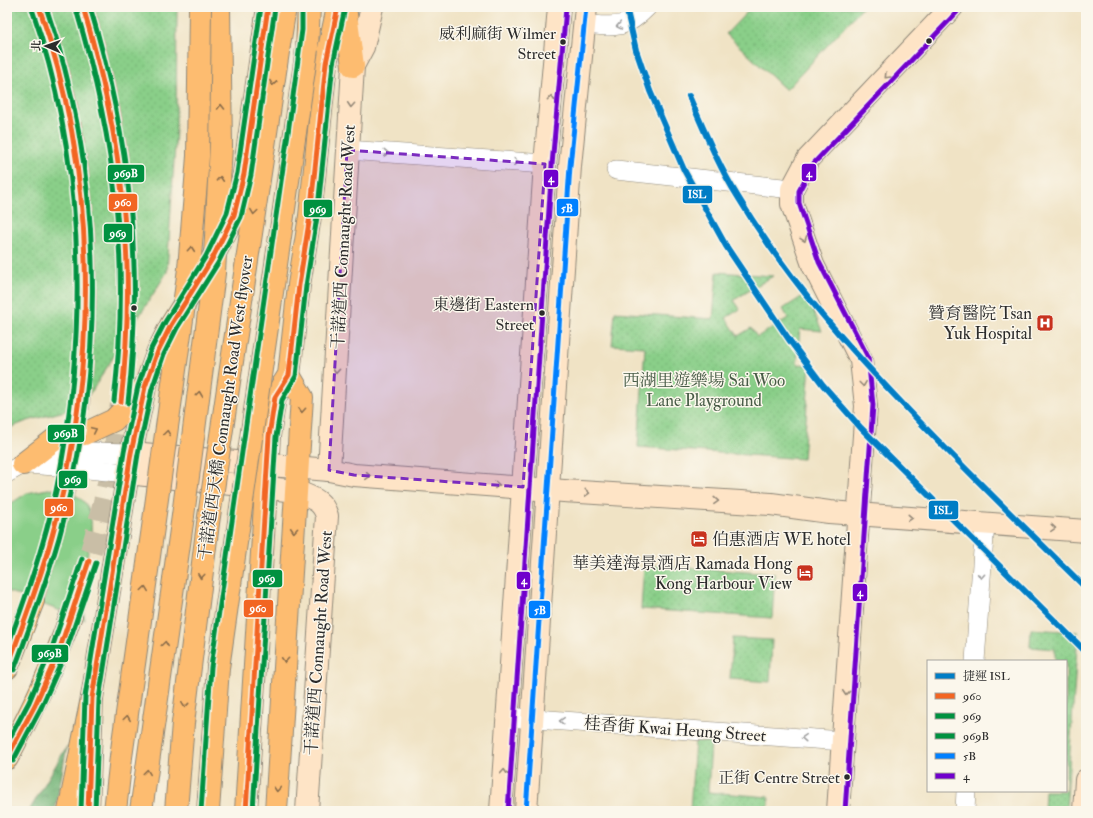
<svg xmlns="http://www.w3.org/2000/svg" width="1093" height="818" font-family="'IM FELL Double Pica','Noto Serif TC',serif">
<defs>
<pattern id="forest-crowns" width="20" height="18" patternUnits="userSpaceOnUse"><rect width="20" height="18" fill="#6fb275"/><path d="M2 6a3 3 0 1 1 6 0M12 15a3 3 0 1 1 6 0" fill="none" stroke="#5b9160"/></pattern>
<pattern id="park-dots" width="8" height="8" patternUnits="userSpaceOnUse"><rect width="8" height="8" fill="#8acf89"/><path d="M2 2h.1M6 6h.1" fill="none" stroke="#77b276" stroke-width="1.8" stroke-linecap="round"/></pattern>
</defs>
<rect width="100%" height="100%" fill="#fbf7ec"/>
<filter id="ink" filterUnits="userSpaceOnUse"><feTurbulence type="fractalNoise" baseFrequency=".025" numOctaves="2"/><feDisplacementMap in="SourceGraphic" scale="8" xChannelSelector="R" yChannelSelector="G"/><feConvolveMatrix kernelMatrix="1 2 1 2 8 2 1 2 1" color-interpolation-filters="sRGB"/></filter>
<filter id="wash" filterUnits="userSpaceOnUse"><feTurbulence type="fractalNoise" baseFrequency=".012" numOctaves="4" result="noise"/><feDisplacementMap in="SourceGraphic" scale="16" xChannelSelector="R" yChannelSelector="G"/><feGaussianBlur stdDeviation="0.9" result="paint"/><feColorMatrix in="noise" values="0 0 0 0 0 0 0 0 0 0 0 0 0 0 0 0 0 1.4 0 .05"/><feComposite in="paint" operator="in"/></filter>
<g filter="url(#wash)">
<rect width="100%" height="100%" fill="#f0e3c5"/>
<path fill="#8acf89" stroke="#5a7d5a" d="M48 489C76 491 94 500 91 531L81 595 85 620 7 591V506L27 493Z"/>
<path fill="url(#forest-crowns)" stroke="#4d6e50" d="M67 746 55 811H29Z"/>
<g fill="url(#park-dots)" stroke="#5a7d5a">
<path d="M7 7H177L176 129 167 272 92 391 80 403 65 411 27 421 7 429Z"/>
<path d="M752 7H863L786 90 726 34Z"/>
<path d="M717 272 773 276 734 300 740 309 726 318 738 336 751 328 757 337 788 318 783 309 806 294 822 331 800 329 797 364 810 365 803 459 638 447 645 347 612 345 615 312 713 319Z"/>
<path d="M644 565 775 574 772 618 641 609Z"/>
<path d="M1031 629 1078 632 1066 811H1044L1045 791H1066V661H1055V649L1030 647Z"/>
<path d="M733 638 772 640 770 682 730 679Z"/>
<path d="M695 741 711 742 708 792 769 797 768 811H690Z"/>
</g>
</g>
<g filter="url(#ink)">
<g fill="none" stroke-linecap="round" stroke-linejoin="round">
<g stroke="#c9bea6" stroke-width="22" stroke-dasharray="22 11" stroke-linecap="butt">
<path d="M33 601C47 554 62 508 71 460 97 312 91 149 39 7"/>
<path d="M71 615C87 567 102 518 111 468 140 316 131 154 83 7"/>
</g>
<g stroke="#8e8778" stroke-width="20">
<g id="street">
<path d="M584 24C614 27 625 30 647 7"/>
<path d="M347 150 545 164"/>
<path d="M616 170 792 189"/>
<path d="M28 464 68 467 127 473"/>
<path d="M7 473 23 464 55 451 131 453"/>
<path d="M975 661 985 523"/>
<path d="M507 717 843 741"/>
<path d="M965 811 966 791"/>
</g>
</g>
<g stroke="#8e8778" stroke-width="24">
<g id="secondary">
<path d="M131 453 329 470 354 475 564 491 771 504 829 512 1086 531"/>
<path d="M329 470 353 66 363 47 372 7"/>
<path d="M127 473 296 491C311 498 322 499 327 516L307 811"/>
<path d="M501 811 545 164 559 7"/>
<path d="M526 811 570 166 586 7"/>
<path d="M838 811 866 406 861 360 813 265 792 204V189L808 159 952 7"/>
<path d="M1084 811 1086 780"/>
</g>
</g>
<g stroke="#8e8778" stroke-width="24">
<g id="primary">
<path d="M23 464 54 440 84 434 114 420 144 388"/>
<path d="M266 488 269 436 275 397 289 375 299 285 310 216 326 63 338 7"/>
<path d="M69 811 92 698 131 453 145 387 158 351 171 325 212 259 234 215 244 174 268 7"/>
<path d="M276 811 302 397 289 375"/>
</g>
</g>
<g stroke="#8e8778" stroke-width="24">
<g id="highway">
<path d="M219 7 221 146"/>
<path d="M345 7 353 66"/>
<path d="M279 45 285 7"/>
<path d="M307 49 309 7"/>
<path d="M7 668 33 601"/>
<path d="M7 758C32 711 54 665 71 615"/>
<path d="M88 811 92 698"/>
<path d="M115 811 121 757"/>
<path d="M141 811 183 516"/>
<path d="M208 811 218 668"/>
<path d="M246 811 266 488"/>
</g>
</g>
<use href="#street" stroke="#fff" stroke-width="19"/>
<use href="#secondary" stroke="#fee4c6" stroke-width="22"/>
<use href="#primary" stroke="#fdbc70" stroke-width="22"/>
<use href="#highway" stroke="#fdbc70" stroke-width="22"/>
<g stroke="#8e8778" stroke-width="24" stroke-linecap="butt">
<g id="highway-bridge">
<path d="M183 516 214 273 221 146"/>
<path d="M218 668 307 49"/>
<path d="M121 757 189 269 198 156 200 7"/>
<path d="M176 811 183 723 208 523 279 45"/>
</g>
</g>
<use href="#highway-bridge" stroke="#fdbc70" stroke-width="22"/>
<g stroke="#fbf7ec" stroke-width="8">
<g id="bus-1">
<path d="M83 7C123 142 137 262 121 402"/>
<path d="M7 668C23 625 40 581 52 536 99 365 98 175 39 7"/>
<path d="M7 758 35 705 59 651 89 561"/>
<path d="M88 811 92 698 131 453 145 387 158 351 171 325 212 259 234 215 244 174 268 7"/>
<path d="M246 811 269 436 275 397 289 375 299 285 310 216 326 63 338 7"/>
</g>
</g>
<g stroke="#fbf7ec" stroke-width="8">
<g id="bus-2">
<path d="M76 9C116 143 130 262 114 401"/>
<path d="M14 670C30 627 46 583 59 538 106 367 105 176 46 7"/>
<path d="M13 761 41 708 65 654 96 563"/>
<path d="M95 811 99 699 138 454 152 389 164 354 177 328 218 263 241 217 251 175 275 8"/>
<path d="M253 811 276 437 282 400 296 376 306 286 317 217 333 64 345 8"/>
</g>
</g>
<g stroke="#fbf7ec" stroke-width="8">
<g id="bus-3">
<path d="M90 7C130 140 144 264 128 403"/>
<path d="M7 648C29 589 50 528 61 466 88 314 83 156 32 9"/>
<path d="M7 743 29 702 52 648 82 559"/>
<path d="M81 811 85 697 124 452 138 386 151 349 165 322 206 256 227 213 237 173 261 7"/>
<path d="M201 811 211 667 288 133 302 30V7"/>
</g>
</g>
<g stroke="#fbf7ec" stroke-width="8">
<path id="bus-4" d="M526 811 570 166 586 7"/>
</g>
<g stroke="#fbf7ec" stroke-width="8">
<g id="bus-5">
<path d="M508 811 552 165 566 8"/>
<path d="M845 811 873 405 868 357 819 262 799 203V191L814 163 957 12"/>
</g>
</g>
<use href="#bus-1" stroke="#f26522" stroke-width="5"/>
<use href="#bus-2" stroke="#009140" stroke-width="5"/>
<use href="#bus-3" stroke="#009140" stroke-width="5"/>
<use href="#bus-4" stroke="#0080ff" stroke-width="5"/>
<use href="#bus-5" stroke="#7000cc" stroke-width="5"/>
<g stroke="#fbf7ec" stroke-width="9">
<g id="metro-1">
<path d="M626 7 636 50 650 91 684 170 726 246 790 341 823 385 861 428 1086 652"/>
<path d="M689 96C704 130 718 165 738 197 782 271 839 337 899 400 959 464 1023 526 1086 588"/>
</g>
</g>
<use href="#metro-1" stroke="#007dc5" stroke-width="6"/>
</g>
<defs><path id="oneway-chevron" d="M-2-3.5L2.5 0L-2 3.5" fill="none" stroke-width="1.6" stroke-linecap="round" stroke-linejoin="round"/></defs>
<g stroke="#a0a0a0">
<use href="#oneway-chevron" transform="translate(619 26) rotate(170)"/>
<use href="#oneway-chevron" transform="translate(386 153) rotate(4)"/>
<use href="#oneway-chevron" transform="translate(516 162) rotate(4)"/>
<use href="#oneway-chevron" transform="translate(981 576) rotate(94)"/>
<use href="#oneway-chevron" transform="translate(562 721) rotate(-176)"/>
<use href="#oneway-chevron" transform="translate(804 738) rotate(-176)"/>
</g>
<g stroke="#948878">
<use href="#oneway-chevron" transform="translate(887 76) rotate(134)"/>
<use href="#oneway-chevron" transform="translate(551 98) rotate(-85)"/>
<use href="#oneway-chevron" transform="translate(351 105) rotate(94)"/>
<use href="#oneway-chevron" transform="translate(804 239) rotate(70)"/>
<use href="#oneway-chevron" transform="translate(336 371) rotate(94)"/>
<use href="#oneway-chevron" transform="translate(863 384) rotate(83)"/>
<use href="#oneway-chevron" transform="translate(368 476) rotate(4)"/>
<use href="#oneway-chevron" transform="translate(497 485) rotate(3)"/>
<use href="#oneway-chevron" transform="translate(587 493) rotate(4)"/>
<use href="#oneway-chevron" transform="translate(716 501) rotate(3)"/>
<use href="#oneway-chevron" transform="translate(910 518) rotate(4)"/>
<use href="#oneway-chevron" transform="translate(1053 528) rotate(4)"/>
<use href="#oneway-chevron" transform="translate(846 693) rotate(94)"/>
<use href="#oneway-chevron" transform="translate(504 772) rotate(-86)"/>
</g>
<g stroke="#8a6c4a">
<use href="#oneway-chevron" transform="translate(273 83) rotate(99)"/>
<use href="#oneway-chevron" transform="translate(221 107) rotate(-90)"/>
<use href="#oneway-chevron" transform="translate(220 179) rotate(-87)"/>
<use href="#oneway-chevron" transform="translate(254 212) rotate(98)"/>
<use href="#oneway-chevron" transform="translate(191 249) rotate(-85)"/>
<use href="#oneway-chevron" transform="translate(199 394) rotate(-83)"/>
<use href="#oneway-chevron" transform="translate(302 410) rotate(94)"/>
<use href="#oneway-chevron" transform="translate(94 430) rotate(-25)"/>
<use href="#oneway-chevron" transform="translate(167 433) rotate(-82)"/>
<use href="#oneway-chevron" transform="translate(294 530) rotate(94)"/>
<use href="#oneway-chevron" transform="translate(201 576) rotate(97)"/>
<use href="#oneway-chevron" transform="translate(145 589) rotate(-82)"/>
<use href="#oneway-chevron" transform="translate(165 644) rotate(-82)"/>
<use href="#oneway-chevron" transform="translate(285 660) rotate(94)"/>
<use href="#oneway-chevron" transform="translate(185 705) rotate(96)"/>
<use href="#oneway-chevron" transform="translate(127 718) rotate(-82)"/>
<use href="#oneway-chevron" transform="translate(147 772) rotate(-82)"/>
<use href="#oneway-chevron" transform="translate(277 789) rotate(94)"/>
</g>
</g>
<path fill="#7b2cbf" fill-opacity="0.2" stroke="#7b2cbf" stroke-width="3" stroke-dasharray="8 5" stroke-linejoin="round" d="M347 150 545 164 523 487 354 475 329 470Z"/>
<defs>
<g id="hospital-square" transform="scale(0.9)"><rect x="-9" y="-9" width="18" height="18" rx="4" fill="#c8321e" stroke="#fbf7ec"/><path d="M-5-5h3v3.5h4V-5h3V5h-3V1.5h-4V5h-3Z" fill="#fff"/></g>
<g id="hotel-square" transform="scale(0.9)"><rect x="-9" y="-9" width="18" height="18" rx="4" fill="#c8321e" stroke="#fbf7ec"/><path d="M-6-4.5h1.5V1H6V5H4.5V3h-9V5H-6ZM-4 0a1.8 1.8 0 1 1 3.6 0ZM.5 0V-2.5h3Q6-2.5 6 0Z" fill="#fff"/></g>
</defs>
<g fill-rule="evenodd">
<use href="#hospital-square" x="1045" y="323"/>
<use href="#hotel-square" x="699" y="539"/>
<use href="#hotel-square" x="805" y="573"/>
</g>
<g fill="#2b2b2b" stroke="#fbf7ec" stroke-width="1.5">
<circle cx="929" cy="41" r="3.5"/>
<circle cx="563" cy="42" r="3.5"/>
<circle cx="134" cy="308" r="3.5"/>
<circle cx="542" cy="313" r="3.5"/>
<circle cx="847" cy="777" r="3.5"/>
</g>
<g text-anchor="middle" stroke-width="3" stroke-linejoin="round" paint-order="stroke">
<g font-size="16" fill="#2b2b2b" stroke="#fbf7ec" text-anchor="end">
<text x="556" y="39">威利麻街 Wilmer<tspan x="556" dy="20">Street</tspan></text>
<text x="534" y="310">東邊街 Eastern<tspan x="534" dy="20">Street</tspan></text>
<text x="840" y="783">正街 Centre Street</text>
</g>
<g font-size="17" fill="#2b2b2b" stroke="#fbf7ec">
<text transform="translate(343 237) rotate(-87)" y="6">干諾道西 Connaught Road West</text>
<text transform="translate(225 408) rotate(-82)" y="6">干諾道西天橋 Connaught Road West flyover</text>
<text transform="translate(318 643) rotate(-86)" y="6">干諾道西 Connaught Road West</text>
<text transform="translate(675 729) rotate(4)" y="6">桂香街 Kwai Heung Street</text>
</g>
<g font-size="17" fill="#2b2b2b" stroke="#fbf7ec" text-anchor="end">
<text x="1032" y="319">贊育醫院 Tsan<tspan x="1032" dy="20">Yuk Hospital</tspan></text>
<text x="712" y="545" text-anchor="start">伯惠酒店 WE hotel</text>
<text x="792" y="569">華美達海景酒店 Ramada Hong<tspan x="792" dy="20">Kong Harbour View</tspan></text>
</g>
<g font-size="17" fill="#485c47" stroke="#fbf7ec">
<text x="704" y="386">西湖里遊樂場 Sai Woo<tspan x="704" dy="20">Lane Playground</tspan></text>
</g>
</g>
<g stroke="#fbf7ec" stroke-width="1.5">
<rect x="801" y="163" width="16" height="19" rx="4" fill="#7000cc"/>
<rect x="107" y="164" width="38" height="19" rx="4" fill="#009140"/>
<rect x="543" y="169" width="16" height="19" rx="4" fill="#7000cc"/>
<rect x="682" y="185" width="31" height="19" rx="4" fill="#007dc5"/>
<rect x="108" y="193" width="30" height="19" rx="4" fill="#f26522"/>
<rect x="556" y="198" width="23" height="19" rx="4" fill="#0080ff"/>
<rect x="303" y="199" width="30" height="19" rx="4" fill="#009140"/>
<rect x="103" y="223" width="30" height="20" rx="4" fill="#009140"/>
<rect x="47" y="424" width="38" height="19" rx="4" fill="#009140"/>
<rect x="58" y="470" width="30" height="19" rx="4" fill="#009140"/>
<rect x="44" y="498" width="30" height="19" rx="4" fill="#f26522"/>
<rect x="928" y="500" width="31" height="20" rx="4" fill="#007dc5"/>
<rect x="252" y="569" width="31" height="19" rx="4" fill="#009140"/>
<rect x="516" y="571" width="15" height="19" rx="4" fill="#7000cc"/>
<rect x="852" y="583" width="16" height="19" rx="4" fill="#7000cc"/>
<rect x="243" y="599" width="31" height="19" rx="4" fill="#f26522"/>
<rect x="528" y="600" width="23" height="19" rx="4" fill="#0080ff"/>
<rect x="31" y="644" width="38" height="19" rx="4" fill="#009140"/>
</g>
<g font-size="11" text-anchor="middle" font-weight="bold" fill="#fff">
<text x="809" y="177">4</text>
<text x="126" y="177">969B</text>
<text x="551" y="182">4</text>
<text x="697" y="198">ISL</text>
<text x="123" y="206">960</text>
<text x="567" y="212">5B</text>
<text x="318" y="213">969</text>
<text x="118" y="237">969</text>
<text x="66" y="437">969B</text>
<text x="73" y="483">969</text>
<text x="59" y="511">960</text>
<text x="943" y="514">ISL</text>
<text x="267" y="582">969</text>
<text x="524" y="584">4</text>
<text x="860" y="596">4</text>
<text x="258" y="612">960</text>
<text x="540" y="614">5B</text>
<text x="50" y="657">969B</text>
</g>
<rect width="1093" height="818" fill="none" stroke="#fbf7ec" stroke-width="24"/>
<rect x="927" y="660" width="140" height="132" fill="#fbf7ec" stroke="#a8a59f"/>
<rect x="935" y="673" width="20" height="6" fill="#007dc5" stroke="#a8a59f"/>
<text x="963" y="680" font-size="12" fill="#2b2b2b">捷運 ISL</text>
<rect x="935" y="693" width="20" height="6" fill="#f26522" stroke="#a8a59f"/>
<text x="963" y="700" font-size="12" fill="#2b2b2b">960</text>
<rect x="935" y="713" width="20" height="6" fill="#009140" stroke="#a8a59f"/>
<text x="963" y="720" font-size="12" fill="#2b2b2b">969</text>
<rect x="935" y="733" width="20" height="6" fill="#009140" stroke="#a8a59f"/>
<text x="963" y="740" font-size="12" fill="#2b2b2b">969B</text>
<rect x="935" y="753" width="20" height="6" fill="#0080ff" stroke="#a8a59f"/>
<text x="963" y="760" font-size="12" fill="#2b2b2b">5B</text>
<rect x="935" y="773" width="20" height="6" fill="#7000cc" stroke="#a8a59f"/>
<text x="963" y="780" font-size="12" fill="#2b2b2b">4</text>
<g transform="translate(46 46) rotate(272)" stroke="#fbf7ec" stroke-width="3" paint-order="stroke">
<path d="M0-3L7 15L0 10L-7 15Z" fill="#2b2b2b"/>
<text y="-6" font-size="11" font-weight="bold" text-anchor="middle" fill="#2b2b2b">北</text>
</g>
</svg>
